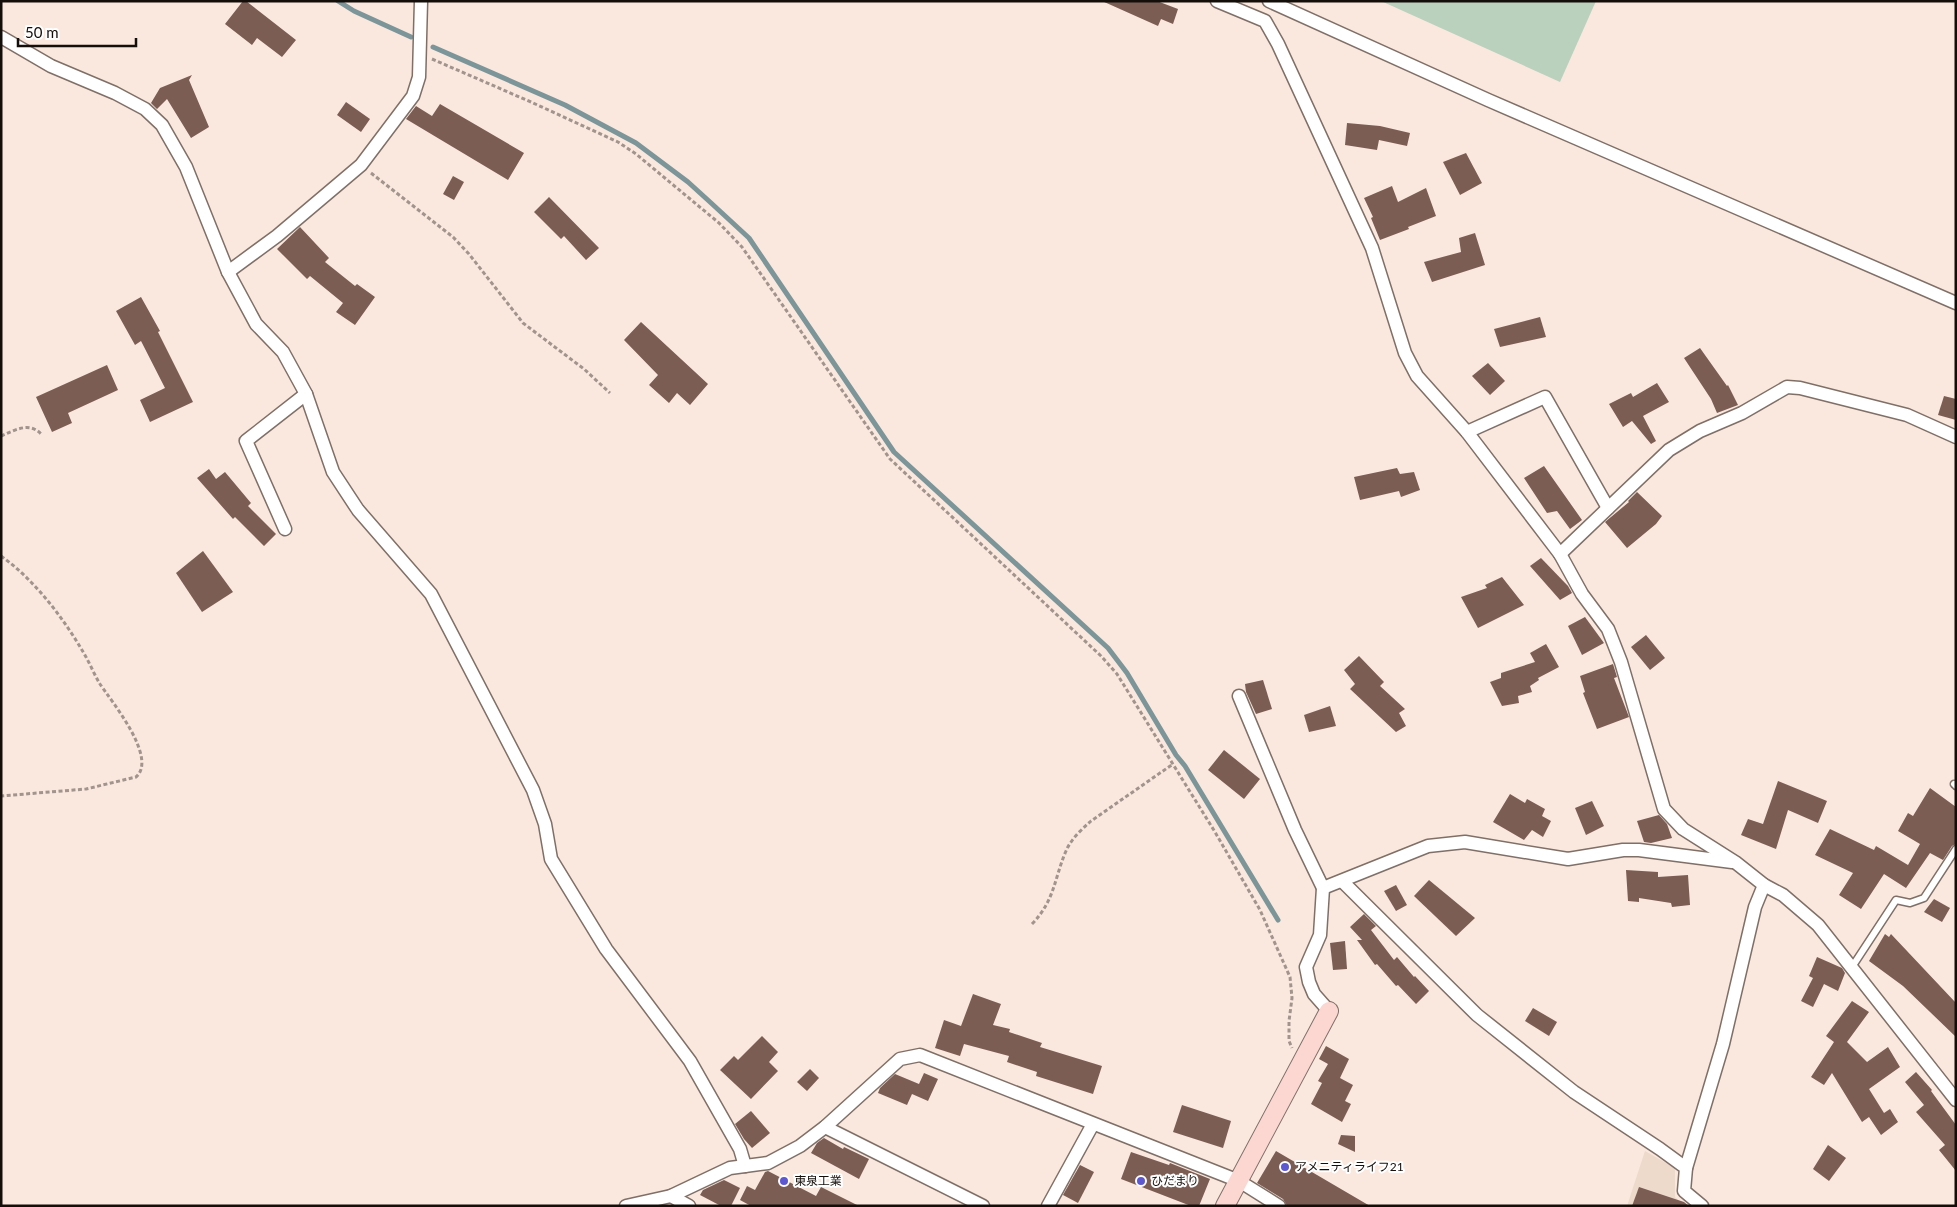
<svg xmlns="http://www.w3.org/2000/svg" width="1957" height="1207" font-family="Lato,'Noto Sans JP',sans-serif">
<rect width="100%" height="100%" fill="#fae8de"/>
<path fill="#eedacb" d="M1645 1151 1675 1168V1197L1685 1206H1627Z"/>
<path fill="#bad1bd" d="M1381 1H1596L1560 82Z"/>
<g fill="none" stroke-linecap="round" stroke-linejoin="round">
<g stroke="#7c9598" stroke-width="5">
<path d="M338 1 354 11 411 37"/>
<path d="M433 47 565 105 636 143 688 182 710 202 749 238 894 452 1108 648 1127 673 1176 755 1185 766 1278 920"/>
</g>
</g>
<g fill="#7b5d54">
<path d="M243 1H246L296 40 282 57 257 38 252 45 225 24Z"/>
<path d="M1102 1H1157L1178 9 1173 24 1161 19 1158 26Z"/>
<path d="M192 75 189 80 209 127 191 138 167 99 157 109 151 103 160 88Z"/>
<path d="M346 102 370 119 361 132 337 115Z"/>
<path d="M440 104 524 153 508 180 406 119 416 106 432 116Z"/>
<path d="M1347 123 1380 126 1410 133 1407 146 1379 140 1377 150 1345 145Z"/>
<path d="M1466 153 1482 183 1460 195 1443 162Z"/>
<path d="M453 176 464 182 454 200 443 194Z"/>
<path d="M1392 186 1398 202 1426 188 1436 216 1408 227 1409 229 1380 240 1371 218 1373 217 1364 198Z"/>
<path d="M549 197 599 248 586 260 564 236 561 239 534 212Z"/>
<path d="M300 227 329 258 325 262 355 286 357 284 375 297 355 325 336 312 343 303 310 276 307 279 277 249Z"/>
<path d="M1475 233 1485 265 1432 282 1424 262 1461 252 1459 238Z"/>
<path d="M141 297 160 331 158 332 193 402 150 422 140 400 165 388 141 341 135 345 116 311Z"/>
<path d="M1540 317 1546 337 1500 347 1494 329Z"/>
<path d="M641 322 708 384 690 405 677 393 669 403 649 385 658 375 624 340Z"/>
<path d="M1700 348 1727 386 1728 385 1738 405 1717 413 1711 399 1684 358Z"/>
<path d="M1488 363 1505 381 1490 395 1472 376Z"/>
<path d="M107 365 118 390 68 413 72 423 52 432 36 397Z"/>
<path d="M1657 383 1669 402 1643 416 1656 441 1651 444 1632 421 1623 427 1609 404 1631 393 1633 397Z"/>
<path d="M1944 396 1956 399V420L1938 415Z"/>
<path d="M1544 466 1582 520 1570 529 1557 511 1547 513 1524 478Z"/>
<path d="M1397 468 1400 474 1414 472 1420 490 1401 497 1399 491 1360 500 1354 477Z"/>
<path d="M209 469 216 479 225 472 251 503 248 506 276 534 264 546 235 517 233 519 197 478Z"/>
<path d="M1637 492 1662 516 1656 524 1627 548 1605 522 1629 502 1628 501Z"/>
<path d="M203 551 233 592 202 612 176 573Z"/>
<path d="M1541 558 1568 586 1572 593 1560 600 1530 566Z"/>
<path d="M1502 577 1524 605 1478 628 1461 597 1487 588 1485 585Z"/>
<path d="M1585 617 1604 643 1582 655 1568 626Z"/>
<path d="M1646 635 1665 658 1650 670 1631 647Z"/>
<path d="M1546 644 1559 667 1538 678 1539 680 1530 686 1532 692 1518 696 1519 703 1502 706 1490 682 1501 678V673L1535 662 1530 653Z"/>
<path d="M1359 656 1384 682 1380 686 1405 709 1399 713 1406 726 1396 732 1350 689 1355 684 1344 670Z"/>
<path d="M1613 664 1617 677 1614 678 1629 717 1597 729 1583 693 1585 692 1580 676Z"/>
<path d="M1263 680 1272 709 1256 714 1246 692 1245 684Z"/>
<path d="M1330 706 1336 726 1309 732 1304 715Z"/>
<path d="M1224 750 1260 779 1244 799 1208 770Z"/>
<path d="M1778 781 1827 801 1818 823 1788 810 1776 849 1741 835 1748 819 1763 824Z"/>
<path d="M1930 788 1956 807V844L1952 846 1943 860 1930 853 1906 888 1884 874 1861 909 1839 895 1853 873 1815 855 1830 829 1874 850 1876 846 1908 865 1920 844 1898 831 1908 813 1913 816Z"/>
<path d="M1510 794 1525 803 1527 799 1545 809 1542 816 1551 821 1543 837 1532 830 1524 840 1493 822Z"/>
<path d="M1592 801 1604 826 1586 835 1575 808Z"/>
<path d="M1659 815 1667 824 1672 838 1651 843 1644 842 1637 821Z"/>
<path d="M1626 870 1658 872V877L1688 875 1690 905 1672 907 1671 903 1639 898V902L1628 901Z"/>
<path d="M1429 880 1475 918 1456 936 1414 896Z"/>
<path d="M1396 885 1407 905 1396 911 1384 891Z"/>
<path d="M1934 899 1950 908 1942 922 1924 912Z"/>
<path d="M1364 914 1376 926 1371 930 1394 960 1397 957 1414 977 1415 976 1429 991 1416 1004 1398 985 1396 986 1377 964 1375 965 1357 940H1362L1350 927Z"/>
<path d="M1885 934 1889 937 1891 934 1956 1003V1037L1903 986 1869 961Z"/>
<path d="M1345 941 1347 969 1333 970 1330 943Z"/>
<path d="M1817 957 1842 968 1845 973 1838 991 1824 984 1813 1007 1801 1001 1813 978 1809 976Z"/>
<path d="M973 994 1001 1004 993 1025 1010 1029 1009 1032 1042 1043 1040 1047 1102 1066 1093 1094 1036 1076 1037 1072 1007 1062 1009 1056 964 1044 960 1056 935 1048 944 1020 961 1026Z"/>
<path d="M1852 1001 1869 1012 1847 1042 1867 1062 1888 1047 1900 1067 1869 1089 1884 1113 1890 1109 1898 1122 1881 1135 1869 1117 1862 1122 1832 1073 1824 1085 1811 1077 1834 1042 1826 1036Z"/>
<path d="M1533 1008 1557 1022 1549 1036 1525 1021Z"/>
<path d="M762 1036 778 1052 769 1062 778 1071 751 1099 720 1070 734 1056 738 1060Z"/>
<path d="M1326 1046 1349 1059 1340 1078 1353 1085 1345 1101 1351 1104 1342 1122 1311 1104 1322 1083 1318 1081 1328 1064 1319 1059Z"/>
<path d="M810 1069 819 1078 807 1091 797 1082Z"/>
<path d="M1916 1072 1932 1090 1931 1091 1956 1125V1171L1939 1150 1945 1145 1916 1112 1924 1105 1905 1082Z"/>
<path d="M924 1073 938 1079 928 1101 912 1094 907 1105 878 1093 880 1088 895 1074 919 1084Z"/>
<path d="M1182 1105 1231 1121 1223 1148 1173 1132Z"/>
<path d="M751 1111 770 1133 752 1148 744 1139 735 1124Z"/>
<path d="M1341 1135 1355 1136V1152L1338 1144Z"/>
<path d="M824 1138 843 1149 844 1147 869 1159 859 1179 811 1153 817 1143Z"/>
<path d="M1828 1145 1846 1158 1829 1181 1813 1169Z"/>
<path d="M1276 1151 1370 1206H1287L1283 1199 1257 1183Z"/>
<path d="M1131 1152 1169 1165 1170 1163 1210 1179 1199 1206H1191L1121 1179Z"/>
<path d="M1080 1165 1094 1172 1078 1203 1063 1195Z"/>
<path d="M768 1171 816 1196 821 1187 859 1206H751L740 1200 747 1186 755 1190 765 1172Z"/>
<path d="M724 1180 740 1188 731 1206H721L700 1195 703 1190Z"/>
<path d="M1639 1187 1684 1202 1689 1206H1632Z"/>
</g>
<g fill="none" stroke-linecap="round" stroke-linejoin="round">
<g stroke="#7f6f67" stroke-width="9">
<g id="lane">
<path d="M1954 784 1956 786"/>
<path d="M1852 967 1896 900 1910 903 1924 898 1956 849"/>
</g>
</g>
<g stroke="#7f6f67" stroke-width="15">
<g id="street">
<path d="M1217 1 1265 21 1278 44 1372 248 1405 353 1417 376 1467 432 1560 554 1582 594 1608 629 1621 662 1664 809 1683 829 1735 862 1764 885 1783 895 1818 925 1956 1100"/>
<path d="M1269 1 1488 100 1956 303"/>
<path d="M1 37 51 66 115 93 145 109 162 125 186 167 228 272 256 324 283 352 306 394 333 472 358 510 431 594 533 790 545 824 551 859 606 949 690 1061 740 1149 745 1166"/>
<path d="M228 272 277 236 361 165 413 96 419 77 421 1"/>
<path d="M1467 432 1545 397 1608 508"/>
<path d="M285 529 246 441 306 394"/>
<path d="M1560 554 1669 450 1700 431 1742 413 1787 387 1800 388 1907 415 1956 437"/>
<path d="M1239 696 1295 830 1323 888 1320 935 1306 967 1309 982 1314 994 1329 1011"/>
<path d="M1342 881 1477 1015 1574 1092 1660 1149 1686 1168 1684 1191 1702 1206"/>
<path d="M1323 888 1428 846 1465 842 1568 859 1623 850H1639L1732 862"/>
<path d="M825 1127 983 1206"/>
<path d="M1686 1168 1723 1044 1755 907 1764 885"/>
<path d="M671 1196 689 1206"/>
<path d="M626 1206 671 1196 730 1168 768 1163 800 1146 825 1127 900 1059 920 1055 1239 1181 1279 1206"/>
<path d="M1048 1206 1093 1124"/>
</g>
</g>
<g stroke="#7f6f67" stroke-width="20">
<path id="secondary" d="M1225 1206 1329 1011"/>
</g>
<g stroke="#a1948c" stroke-width="3" stroke-dasharray="4 2.5" stroke-linecap="butt">
<path d="M432 59 531 102 618 142 636 154 719 223 742 247 890 459 1101 656 1117 674 1215 832 1260 910 1290 977 1292 998 1289 1021V1041L1292 1048"/>
<path d="M371 173 453 237 469 254 523 323 584 369 610 393"/>
<path d="M1 436C15 430 30 421 42 435"/>
<path d="M1 556C36 581 65 620 86 657 91 666 95 676 100 684 112 702 158 758 136 777L86 789 1 796"/>
<path d="M1032 924C1055 900 1054 879 1066 851 1071 839 1082 829 1091 821L1173 764"/>
</g>
<use href="#lane" stroke="#fff" stroke-width="6"/>
<use href="#street" stroke="#fff" stroke-width="12"/>
<use href="#secondary" stroke="#fcd6d1" stroke-width="18"/>
</g>
<g fill="#5d58d0" stroke="#fff" stroke-width="2">
<circle cx="1285" cy="1167" r="5"/>
<circle cx="784" cy="1181" r="5"/>
<circle cx="1141" cy="1181" r="5"/>
</g>
<g text-anchor="middle" stroke-width="4" stroke-linejoin="round" paint-order="stroke">
<g font-size="12" fill="#140e0b" stroke="#fff" text-anchor="start">
<text x="1295" y="1171">アメニティライフ21</text>
<text x="794" y="1185">東泉工業</text>
<text x="1151" y="1185">ひだまり</text>
</g>
</g>
<rect width="1957" height="1207" fill="none" stroke="#140e0b" stroke-width="5"/>
<path d="M18 38v8h118v-8" fill="none" stroke="#140e0b" stroke-width="2.5"/>
<text x="25" y="38" font-size="15" fill="#140e0b" stroke="#ffffff" stroke-width="4" paint-order="stroke">50 m</text>
</svg>
